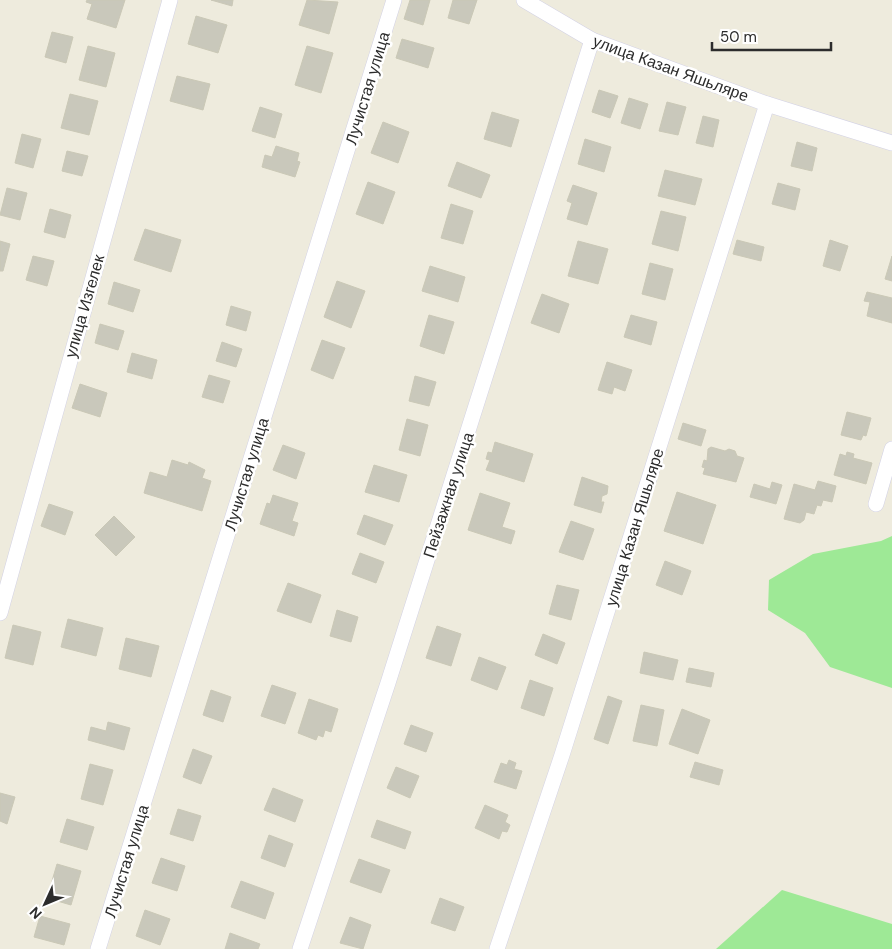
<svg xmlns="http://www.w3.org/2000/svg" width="892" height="949" font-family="'DM Sans',sans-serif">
<rect width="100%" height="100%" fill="#eeebdd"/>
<g fill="#9ee996">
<path d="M892 536V688L830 667 805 633 768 610 769 580 813 554 881 541Z"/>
<path d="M782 890 892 924V949H716Z"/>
</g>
<g fill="#c9c8bb" stroke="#cac8b6">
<path d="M87 0H125L116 28 87 19 92 4 86 2Z"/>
<path d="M211 0H233L232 6Z"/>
<path d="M307 0 338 2 329 34 299 25Z"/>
<path d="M410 0H430L423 25 404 19Z"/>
<path d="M453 0H477L469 24 448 18Z"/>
<path d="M196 16 227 25 218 53 188 44Z"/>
<path d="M52 32 73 37 66 63 45 57Z"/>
<path d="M402 39 434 48 428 68 396 58Z"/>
<path d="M88 46 115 53 106 87 79 80Z"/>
<path d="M307 46 333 53 321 93 295 85Z"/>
<path d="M177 76 210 84 203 110 170 101Z"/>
<path d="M599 90 618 96 610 118 592 112Z"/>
<path d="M70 94 98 101 89 135 61 128Z"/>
<path d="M629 98 648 104 640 129 621 123Z"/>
<path d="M667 102 686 107 678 135 659 131Z"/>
<path d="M260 107 282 114 275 138 252 131Z"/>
<path d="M492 112 519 120 511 147 484 139Z"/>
<path d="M703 116 719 120 713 147 696 143Z"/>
<path d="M383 122 409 132 398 163 371 153Z"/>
<path d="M22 134 41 139 33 168 15 163Z"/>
<path d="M585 139 611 147 604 172 578 164Z"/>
<path d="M797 142 817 148 812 171 791 166Z"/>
<path d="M276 146 299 153 297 161 300 162 295 177 262 167 265 155 272 157Z"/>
<path d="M67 151 88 156 82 176 62 171Z"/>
<path d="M457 162 490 175 481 198 448 186Z"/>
<path d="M665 170 702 179 695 205 658 196Z"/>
<path d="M368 182 395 192 383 224 356 214Z"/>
<path d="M778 183 800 189 795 210 772 204Z"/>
<path d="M573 185 597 193 587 225 567 219 572 203 567 201Z"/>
<path d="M7 188 27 193 20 220 0 215Z"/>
<path d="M451 204 473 211 463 244 441 238Z"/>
<path d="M50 209 71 215 65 238 44 232Z"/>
<path d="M661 211 686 217 678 251 652 244Z"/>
<path d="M145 229 181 240 171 272 134 260Z"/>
<path d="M737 240 764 247 761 261 733 254Z"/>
<path d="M830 240 848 246 840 271 823 266Z"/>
<path d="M0 241 10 244 3 271H0Z"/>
<path d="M578 241 608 249 598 284 568 276Z"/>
<path d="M33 256 54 261 47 286 26 280Z"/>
<path d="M892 256V281L885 279Z"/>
<path d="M650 263 673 269 665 300 642 294Z"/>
<path d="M430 266 465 277 458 302 422 291Z"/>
<path d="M337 281 365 291 351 328 324 317Z"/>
<path d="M114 282 140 290 133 312 108 304Z"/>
<path d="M867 292 892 298V323L867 316 870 302 864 301Z"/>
<path d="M542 294 569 304 559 333 531 323Z"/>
<path d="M231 306 251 312 246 331 226 325Z"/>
<path d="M429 315 454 322 444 354 420 346Z"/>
<path d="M631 315 657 322 651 345 624 337Z"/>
<path d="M100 324 124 331 118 350 95 343Z"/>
<path d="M322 340 345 348 333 379 311 370Z"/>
<path d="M222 342 242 349 236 367 216 361Z"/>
<path d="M132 353 157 360 152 379 127 372Z"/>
<path d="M607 362 632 370 625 391 614 387 612 394 598 390Z"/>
<path d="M209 375 230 381 223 403 202 397Z"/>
<path d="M415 376 436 382 429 406 409 401Z"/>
<path d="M80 384 107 393 100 417 72 408Z"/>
<path d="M847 412 871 418 866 436 863 435 861 440 841 435Z"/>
<path d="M407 419 428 425 420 456 399 450Z"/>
<path d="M683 423 706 430 701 446 678 439Z"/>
<path d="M495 442 533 454 524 482 486 470 490 460 486 459 488 452 492 453Z"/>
<path d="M283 445 305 453 296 479 273 470Z"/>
<path d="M711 447 725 451 729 449 735 451 737 456 744 458 736 482 703 474 705 468 702 467 704 460 707 461 708 449Z"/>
<path d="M847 452 854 454 853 458 872 463 866 484 834 475 840 454 846 456Z"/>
<path d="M172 460 188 465 189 462 205 470 202 478 211 481 202 511 144 493 150 472 167 477Z"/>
<path d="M374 465 407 475 399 502 365 492Z"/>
<path d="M582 477 608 486 607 494 602 496 601 502H604L601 513 574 505Z"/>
<path d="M818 481 836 486 832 502 823 500 821 506 817 505 814 514 806 512 804 520 800 523 784 519 794 484 815 490Z"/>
<path d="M772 482 782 485 776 504 750 497 754 484 770 489Z"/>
<path d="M677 492 716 505 703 544 664 531Z"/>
<path d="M480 493 510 503 502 527 515 531 511 544 468 530Z"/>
<path d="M273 495 298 503 292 521 298 523 294 536 260 524 267 503 270 504Z"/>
<path d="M49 504 73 512 65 535 41 526Z"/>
<path d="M364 515 393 525 385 545 357 534Z"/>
<path d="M114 516 135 537 116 556 95 535Z"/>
<path d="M571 521 594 529 583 560 559 552Z"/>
<path d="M360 553 384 562 376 583 352 574Z"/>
<path d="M665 561 691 571 682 595 656 585Z"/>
<path d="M288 583 321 595 311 623 277 611Z"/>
<path d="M557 585 579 590 571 620 549 614Z"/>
<path d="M337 610 358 617 351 642 330 636Z"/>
<path d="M68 619 103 628 96 656 61 647Z"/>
<path d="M13 625 41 632 33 665 5 658Z"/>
<path d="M437 626 461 634 451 666 426 658Z"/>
<path d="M543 634 565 643 557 664 535 655Z"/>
<path d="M126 638 159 646 151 677 119 669Z"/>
<path d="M644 652 678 660 673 680 640 673Z"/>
<path d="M479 657 506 667 497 690 471 680Z"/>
<path d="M689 668 714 673 711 687 686 682Z"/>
<path d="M530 680 553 688 544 716 521 708Z"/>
<path d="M272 685 296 693 285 724 261 716Z"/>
<path d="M211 690 231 697 223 722 203 715Z"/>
<path d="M608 696 622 701 608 744 594 739Z"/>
<path d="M309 699 338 709 331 732 325 730 323 737 318 735 316 740 298 733Z"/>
<path d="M641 705 664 710 657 746 633 741Z"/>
<path d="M682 709 710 720 698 754 669 744Z"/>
<path d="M108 722 130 728 124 750 88 740 91 727 106 731Z"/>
<path d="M411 725 433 733 426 752 404 744Z"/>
<path d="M193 749 212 756 201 784 183 777Z"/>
<path d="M509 760 516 763 514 769 522 771 516 789 494 782 501 763 507 765Z"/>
<path d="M695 762 723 770 719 785 690 777Z"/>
<path d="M90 764 113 770 103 805 81 799Z"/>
<path d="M396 767 419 776 410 798 387 788Z"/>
<path d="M273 788 303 800 295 822 264 810Z"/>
<path d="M0 793 15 797 7 824 0 821Z"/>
<path d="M485 805 508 815 505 822 510 825 507 832 502 831 499 839 475 828Z"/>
<path d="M178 809 201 816 193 841 170 834Z"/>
<path d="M67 819 94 827 87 850 60 842Z"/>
<path d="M377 820 411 832 405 849 371 837Z"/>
<path d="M269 835 293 844 285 867 261 858Z"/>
<path d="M161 858 185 866 177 891 152 883Z"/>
<path d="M359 859 390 870 381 893 350 882Z"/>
<path d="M57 864 81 871 71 905 47 898Z"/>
<path d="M241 881 274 893 265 919 231 907Z"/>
<path d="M440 898 464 907 455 931 431 923Z"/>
<path d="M145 910 170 919 160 945 136 936Z"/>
<path d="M40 916 70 924 64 945 34 937Z"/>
<path d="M350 917 371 925 363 949 340 943Z"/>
<path d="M230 933 260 944 258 949H225Z"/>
</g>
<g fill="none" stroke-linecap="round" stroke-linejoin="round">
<g stroke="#d3d2e5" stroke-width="16">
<g id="minor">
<path d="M524 0 592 40 767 104 892 143"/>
<path d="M876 504 892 449"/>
<path d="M0 613 170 0"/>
<path d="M98 949 394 0"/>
<path d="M300 949 388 683 592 40"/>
<path d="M497 949 562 755 767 104"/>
</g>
</g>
<use href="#minor" stroke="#fff" stroke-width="15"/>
</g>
<g text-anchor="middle" stroke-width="5" stroke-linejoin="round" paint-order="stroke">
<g font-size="16" fill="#2c2c2c" stroke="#fff">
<text transform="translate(671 68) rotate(20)" y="6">улица Казан Яшьляре</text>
<text transform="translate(367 88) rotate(-73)" y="6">Лучистая улица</text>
<text transform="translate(84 306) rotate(-74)" y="6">улица Изгелек</text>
<text transform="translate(246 474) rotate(-73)" y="6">Лучистая улица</text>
<text transform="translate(448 495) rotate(-72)" y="6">Пейзажная улица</text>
<text transform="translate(634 527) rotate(-73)" y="6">улица Казан Яшьляре</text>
<text transform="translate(126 861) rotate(-73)" y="6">Лучистая улица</text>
</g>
</g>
<g transform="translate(45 904) rotate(226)" stroke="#ffffff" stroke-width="4" paint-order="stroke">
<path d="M0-4L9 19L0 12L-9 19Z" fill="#2c2c2c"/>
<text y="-8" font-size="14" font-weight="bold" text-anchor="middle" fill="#2c2c2c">N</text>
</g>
<path d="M712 42v8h119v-8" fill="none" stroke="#2c2c2c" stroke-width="2.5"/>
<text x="720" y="42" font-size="15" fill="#2c2c2c" stroke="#ffffff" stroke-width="4" paint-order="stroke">50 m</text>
</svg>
